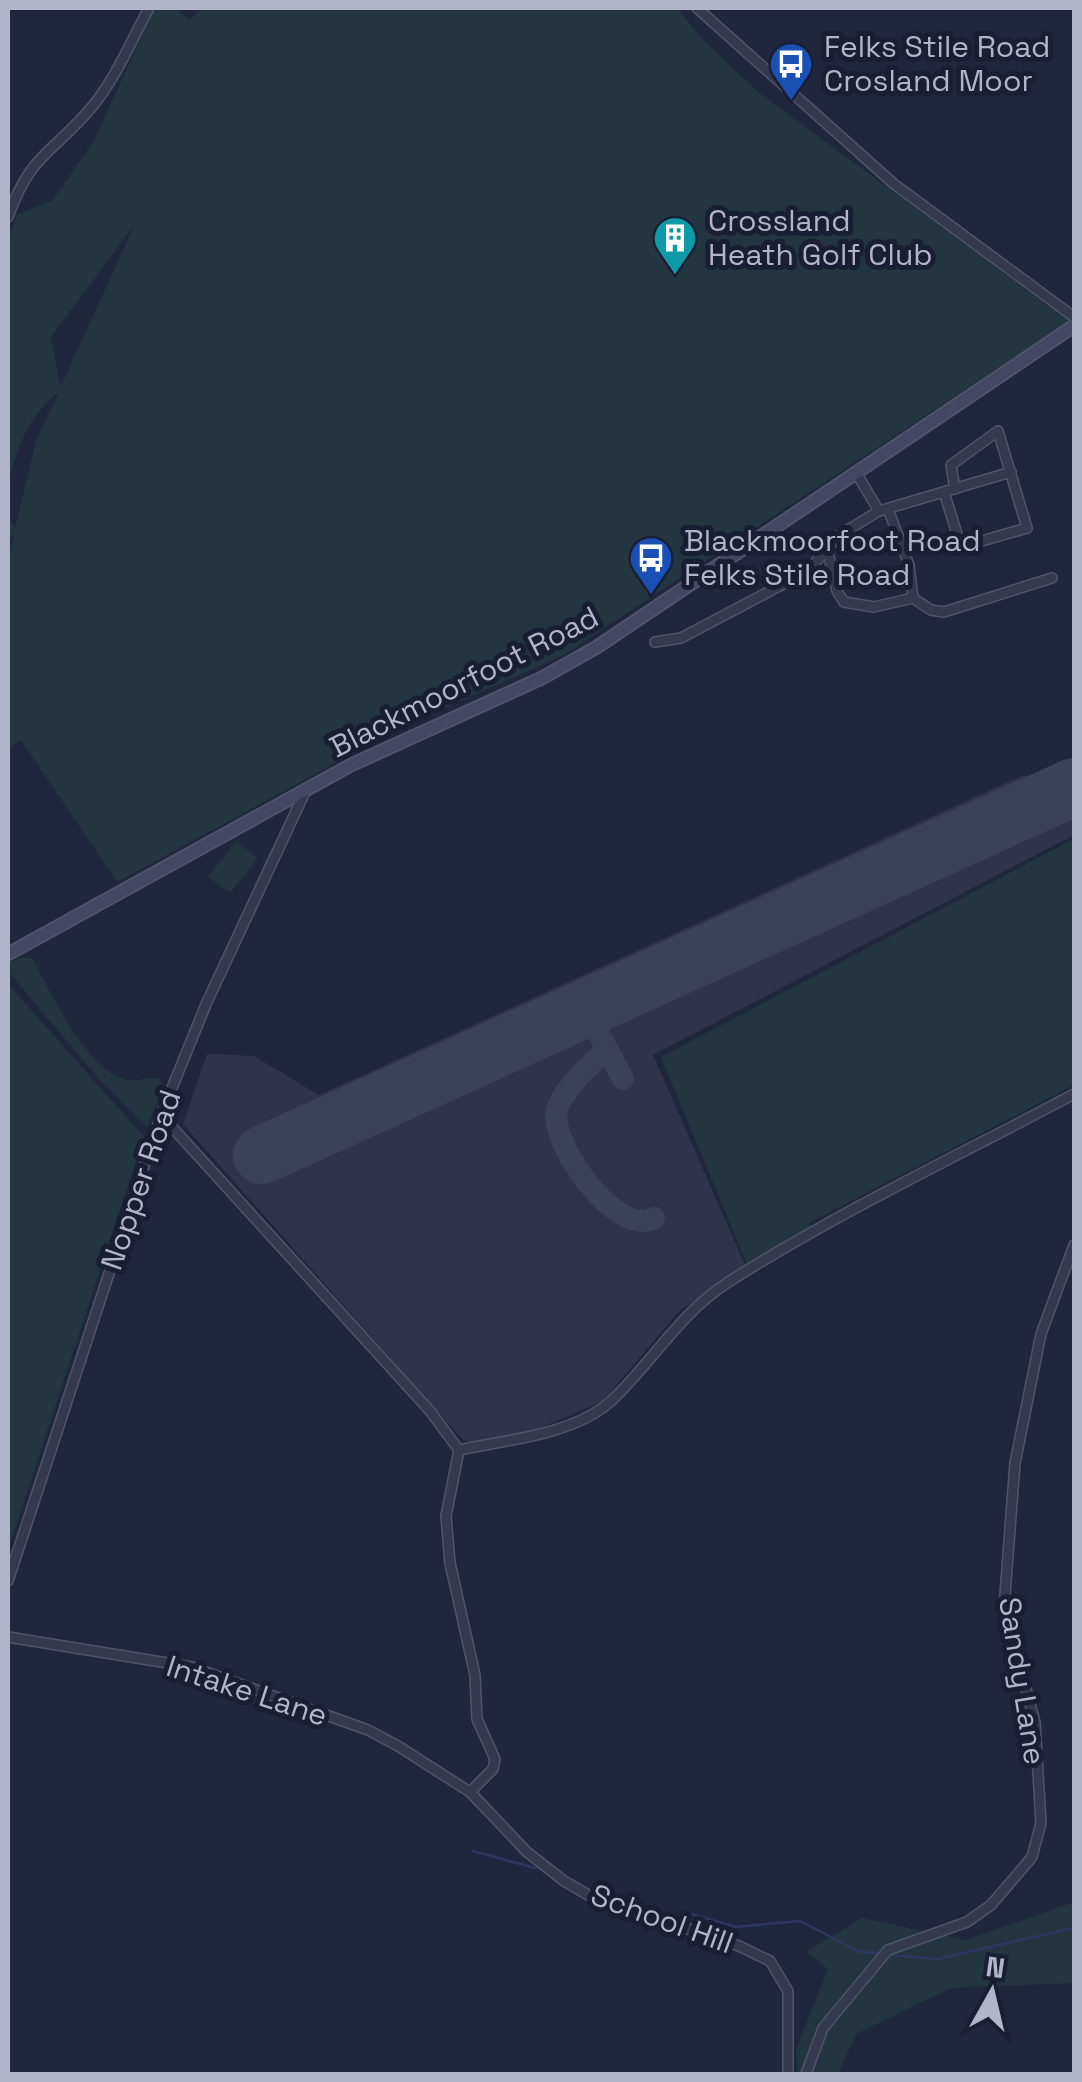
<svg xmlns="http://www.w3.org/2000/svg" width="1082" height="2082" font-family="'Space Grotesk',sans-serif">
<rect width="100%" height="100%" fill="#21263f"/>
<path fill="#2f334c" d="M1074 762V835L653 1055 748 1272 680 1310 603 1401 543 1427 474 1445 463 1440 183 1124 207 1054 254 1056 319 1095 1021 776 1048 775Z"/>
<g fill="#233540" fill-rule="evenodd">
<path d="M154 8H174L189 20 204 8H677L702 39 758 92 1069 321 562 656 394 731 117 882 21 740 8 748V563L14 533 8 543V515L15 528 36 441 59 392C30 412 11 457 8 493V239L17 215 53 200 95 139ZM135 224 61 386H60L51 337Z"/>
<path d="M1074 839V1085L809 1223 810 1227 747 1264 661 1057Z"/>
<path d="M236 841 258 858 230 893 208 877Z"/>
<path d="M20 958H32C50 990 87 1073 128 1080 138 1081 150 1078 160 1078L161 1092 147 1127 98 1078 8 971 9 962Z"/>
<path d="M8 984 144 1137 8 1549Z"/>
<path d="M1074 1902V1983L951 1988 856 2034 838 2074H798L796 2049 828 1969 806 1952 862 1918 966 1940Z"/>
</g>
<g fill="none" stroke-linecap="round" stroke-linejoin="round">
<g stroke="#2e3662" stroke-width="2.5">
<path d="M473 1851 535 1868"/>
<path d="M691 1914 736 1927 800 1921 860 1952 876 1953"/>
<path d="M890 1955 937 1959 1074 1928"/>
</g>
<g stroke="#3c415b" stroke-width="22">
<path d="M606 1049C591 1066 563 1087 557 1110 549 1144 618 1239 654 1218"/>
<path d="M623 1079 598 1032 601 1020 626 990"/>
</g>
<path stroke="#3c415b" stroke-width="58" d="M262 1155 1074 787"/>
<g stroke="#50546a" stroke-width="12">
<g id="street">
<path d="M697 8 894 184 1074 317"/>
<path d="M8 217C31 153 51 155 91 108 115 80 131 41 149 8"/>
<path d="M858 476 879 511"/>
<path d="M944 492 961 547 1027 528 998 431 951 465 955 489"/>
<path d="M888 509 909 565 913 598"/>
<path d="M828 552 837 591 844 602 874 607 913 598"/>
<path d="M913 598 931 610 944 612 1052 578"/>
<path d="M655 642 681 638 808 571 838 536 879 511 1011 472"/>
<path d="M161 1115 430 1411 459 1450"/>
<path d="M459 1450C506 1440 572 1435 610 1402 651 1364 679 1314 727 1283 838 1212 958 1156 1074 1094"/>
<path d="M459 1450 446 1516 450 1563 475 1675 477 1719 495 1759 493 1769 470 1792"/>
<path d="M8 1581 161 1115 207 1002 305 792"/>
<path d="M8 1637 192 1667 368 1730 398 1746 470 1792 527 1852 564 1881 590 1896 739 1946 770 1961 788 1991V2074"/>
<path d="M806 2074 823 2028 888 1950 967 1922 991 1905 1032 1857 1041 1823 1035 1722 1004 1608 1015 1463 1041 1334 1074 1245"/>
</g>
</g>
<g stroke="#50546a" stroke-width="15">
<path id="secondary" d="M8 954 351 765 542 678 597 647 1074 326"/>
</g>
<use href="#street" stroke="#35394f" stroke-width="9"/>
<use href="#secondary" stroke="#434763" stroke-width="11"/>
</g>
<defs>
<g id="bus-pin" transform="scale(2.25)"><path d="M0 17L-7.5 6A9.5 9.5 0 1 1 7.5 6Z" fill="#1a4fb4" stroke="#1a1e34"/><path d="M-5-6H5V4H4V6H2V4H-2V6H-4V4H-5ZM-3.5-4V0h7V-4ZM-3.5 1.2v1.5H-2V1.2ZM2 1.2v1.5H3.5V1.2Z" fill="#fff"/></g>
<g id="building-pin" transform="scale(2.25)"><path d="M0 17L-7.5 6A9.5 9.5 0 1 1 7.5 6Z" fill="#0f9aa8" stroke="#1a1e34"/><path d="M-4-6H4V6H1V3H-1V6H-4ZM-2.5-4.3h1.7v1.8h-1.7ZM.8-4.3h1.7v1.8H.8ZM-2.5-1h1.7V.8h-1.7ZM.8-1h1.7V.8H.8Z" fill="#fff"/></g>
</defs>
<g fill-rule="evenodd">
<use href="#bus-pin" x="791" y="64"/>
<use href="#building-pin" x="675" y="238"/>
<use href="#bus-pin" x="651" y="558"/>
</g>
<g text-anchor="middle" stroke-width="10" stroke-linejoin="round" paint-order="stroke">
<g font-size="30" fill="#b1b4ca" stroke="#1a1e34" text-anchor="start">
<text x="824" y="57">Felks Stile Road<tspan x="824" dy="34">Crosland Moor</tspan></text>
<text x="708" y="231">Crossland<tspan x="708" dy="34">Heath Golf Club</tspan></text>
<text x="684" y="551">Blackmoorfoot Road<tspan x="684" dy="34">Felks Stile Road</tspan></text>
</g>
<g font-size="30" fill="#b1b4ca" stroke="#1a1e34">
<text transform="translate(464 682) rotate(-27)" y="10">Blackmoorfoot Road</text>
<text transform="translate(141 1180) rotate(-71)" y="10">Nopper Road</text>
<text transform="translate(1022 1681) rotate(81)" y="10">Sandy Lane</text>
<text transform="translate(247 1691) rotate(18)" y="10">Intake Lane</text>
<text transform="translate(662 1919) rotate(20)" y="10">School Hill</text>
</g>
</g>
<rect width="1082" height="2082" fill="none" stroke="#b1b4ca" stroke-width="20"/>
<g transform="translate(992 1992) rotate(8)" stroke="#1a1e34" stroke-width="8" paint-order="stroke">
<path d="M0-8L18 38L0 25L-18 38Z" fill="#b1b4ca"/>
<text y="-15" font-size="28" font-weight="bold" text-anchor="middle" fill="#b1b4ca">N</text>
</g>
</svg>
